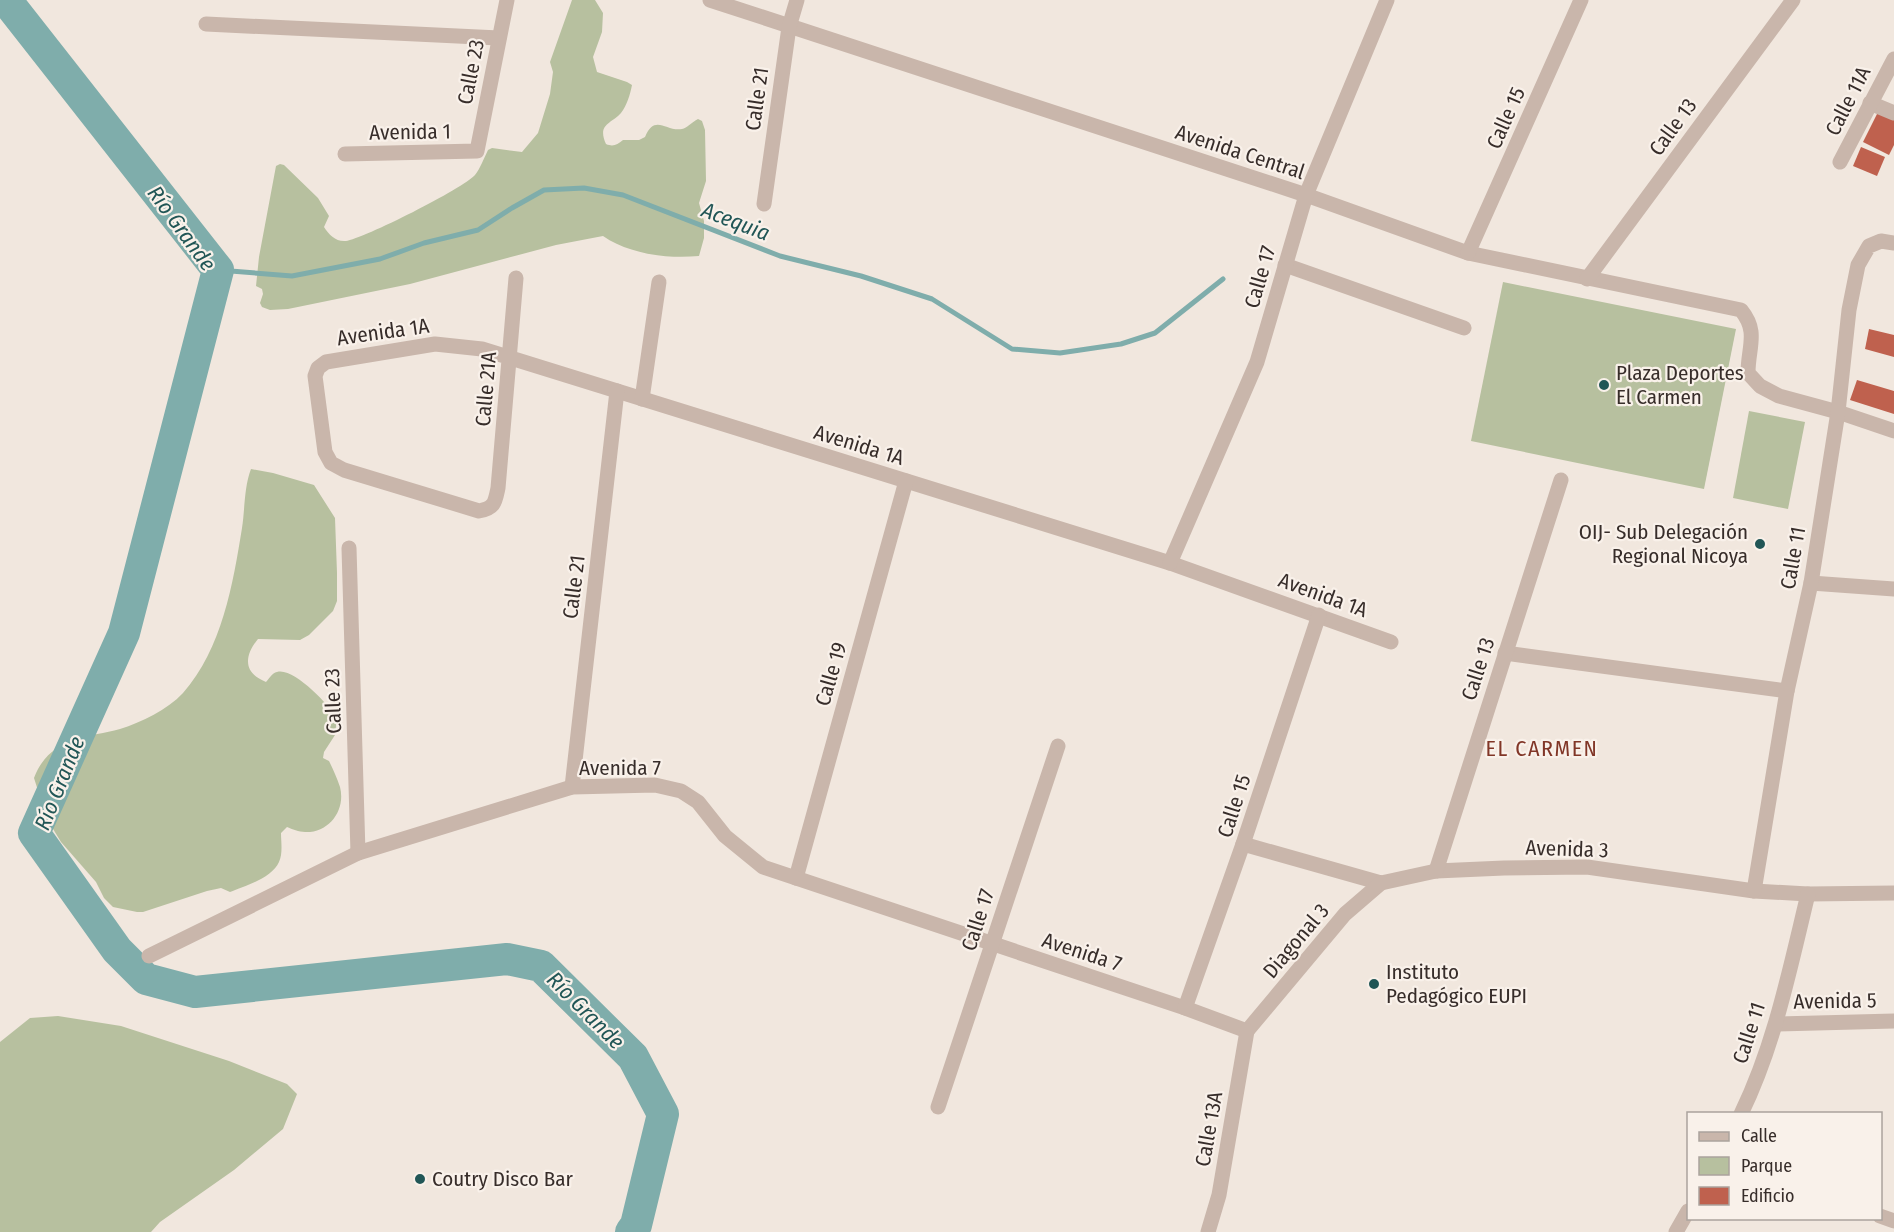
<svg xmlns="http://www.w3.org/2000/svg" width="1894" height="1232" font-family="'Fira Sans Condensed',sans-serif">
<rect width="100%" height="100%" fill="#f1e7de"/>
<g fill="#b7c09f">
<path d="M572 0H595L603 13 602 32 593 57 597 72 627 82 632 85C630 95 627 105 621 113 611 124 597 124 606 144 613 147 617 145 623 140H639L645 137C655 113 666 132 682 129 687 128 692 122 698 119L702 121 705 130 706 181 699 203 704 221V238L699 256C667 259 629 254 603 236L556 245 410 284 288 309 270 310 262 307 260 303 263 294 262 289 256 286 259 257 276 166 280 164 284 165 318 198 329 216 324 227C329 235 336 242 346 241 363 239 464 188 475 175 480 169 484 158 488 150L492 148 522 152 538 133 550 94 553 72 550 62Z"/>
<path d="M1503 282 1736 329 1704 489 1471 441Z"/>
<path d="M1749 411 1805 422 1788 509 1733 498Z"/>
<path d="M251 469 273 473 314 485 335 518 337 573V601L333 611 309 635 300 640 258 639C244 656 243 673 266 682 269 679 272 673 277 672 294 667 328 705 337 717L335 735 324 752 323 758 329 761C333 769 337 778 340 787 346 810 329 833 305 832 299 832 292 829 287 827L281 833C281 842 283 853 279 862 272 878 245 886 230 892L221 888 207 891 143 912H137L113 907 104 898 96 882 61 842 47 819 34 778C49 738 85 738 120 729 142 722 167 710 183 693 222 649 233 584 242 528 245 509 244 487 251 469Z"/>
<path d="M58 1016 121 1026 229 1061 287 1084 297 1094 283 1129 234 1170 160 1222 151 1232H0V1042L30 1018Z"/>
</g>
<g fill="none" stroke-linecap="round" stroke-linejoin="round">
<path stroke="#7fadab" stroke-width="5" d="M218 270 292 276 380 259 424 243 478 230 512 208 544 190 584 188 623 195 780 256 861 276 932 299 1012 349 1060 353 1121 344 1155 333 1223 279"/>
<path stroke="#7fadab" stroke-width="32" d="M6 0 218 270 124 633 34 833 117 950 146 979 195 992 507 959 541 966 633 1057 663 1114 636 1225 631 1232"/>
</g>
<g fill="#bf614e">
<path d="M1878 112 1894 120V145L1889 155 1863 142Z"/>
<path d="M1861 147 1885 157 1877 176 1853 166Z"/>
<path d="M1869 329 1894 335V357L1865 349Z"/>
<path d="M1857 380 1894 391V414L1850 400Z"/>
</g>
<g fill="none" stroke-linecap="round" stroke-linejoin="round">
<g stroke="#c9b6ab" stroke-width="15">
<path d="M710 0 1306 195 1468 253 1741 310C1759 332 1748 347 1748 373L1760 386 1779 396 1838 412 1894 431"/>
<path d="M206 24 499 38"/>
<path d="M1870 103 1894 113"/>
<path d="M345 154 477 151 507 0"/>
<path d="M1840 162 1894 59"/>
<path d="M764 204 789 27 797 0"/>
<path d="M1468 253 1581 0"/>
<path d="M1285 265 1464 328"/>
<path d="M516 278 498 488C495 502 495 508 479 511L344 470 331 463 325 452 315 376 318 368 326 362 435 344 482 349 1170 563 1391 642"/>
<path d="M1587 279 1793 0"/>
<path d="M642 399 659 282"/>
<path d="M349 548 358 853"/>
<path d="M1170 563 1257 362 1306 195 1387 0"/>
<path d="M1811 583 1894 589"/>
<path d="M1505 653 1787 691"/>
<path d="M572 787 617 391"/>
<path d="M1243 844 1381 883 1436 871 1504 868 1587 867 1754 891 1808 894 1894 893"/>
<path d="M1436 871 1561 480"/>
<path d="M796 878 906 481"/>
<path d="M1754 891 1787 691 1811 583 1838 412 1849 310 1858 265 1869 246 1881 241 1894 243"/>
<path d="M149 956 358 853 572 787 655 785 681 791 698 802 725 836 763 867 1185 1008 1247 1031"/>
<path d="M1185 1008 1243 844 1319 615"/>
<path d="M1776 1024 1894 1021"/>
<path d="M1247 1031 1345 914 1381 883"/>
<path d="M938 1107 1058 746"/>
<path d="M1741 1114C1775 1044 1790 968 1808 894"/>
<path d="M1880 1216 1894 1221"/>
<path d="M1208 1232 1219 1195 1247 1031"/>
<path d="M1676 1232 1688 1211"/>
</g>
</g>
<g fill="#215656" stroke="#f9f1ea" stroke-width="2">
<circle cx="1604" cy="385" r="6"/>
<circle cx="1760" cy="544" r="6"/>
<circle cx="1374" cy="984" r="6"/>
<circle cx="420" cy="1179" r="6"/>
</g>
<g text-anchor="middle" stroke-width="4.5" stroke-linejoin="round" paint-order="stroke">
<g font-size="21" fill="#372d2a" stroke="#f9f1ea">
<text transform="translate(471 72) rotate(-79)" y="7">Calle 23</text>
<text transform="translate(757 99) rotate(-82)" y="7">Calle 21</text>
<text transform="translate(1848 101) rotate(-63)" y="7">Calle 11A</text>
<text transform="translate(1506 118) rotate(-66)" y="7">Calle 15</text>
<text transform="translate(1673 127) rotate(-54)" y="7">Calle 13</text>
<text transform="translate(410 132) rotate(-1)" y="7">Avenida 1</text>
<text transform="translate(1240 152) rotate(18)" y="7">Avenida Central</text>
<text transform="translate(1260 277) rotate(-74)" y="7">Calle 17</text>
<text transform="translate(383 332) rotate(-8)" y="7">Avenida 1A</text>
<text transform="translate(486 389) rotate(-85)" y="7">Calle 21A</text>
<text transform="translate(859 445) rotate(17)" y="7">Avenida 1A</text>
<text transform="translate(1793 558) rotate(-80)" y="7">Calle 11</text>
<text transform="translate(574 587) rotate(-83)" y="7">Calle 21</text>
<text transform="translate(1323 595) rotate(20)" y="7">Avenida 1A</text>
<text transform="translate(1478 669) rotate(-72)" y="7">Calle 13</text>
<text transform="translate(831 674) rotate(-74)" y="7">Calle 19</text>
<text transform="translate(333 701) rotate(-92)" y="7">Calle 23</text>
<text x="620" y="775">Avenida 7</text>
<text transform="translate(1234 806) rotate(-72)" y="7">Calle 15</text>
<text transform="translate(1567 849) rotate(2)" y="7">Avenida 3</text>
<text transform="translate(978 920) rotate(-72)" y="7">Calle 17</text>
<text transform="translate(1296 941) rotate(-50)" y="7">Diagonal 3</text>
<text transform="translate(1082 952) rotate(18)" y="7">Avenida 7</text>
<text transform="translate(1835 1001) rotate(-1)" y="7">Avenida 5</text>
<text transform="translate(1749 1033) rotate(-72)" y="7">Calle 11</text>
<text transform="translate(1209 1129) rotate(-80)" y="7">Calle 13A</text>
</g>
<g font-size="21" fill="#372d2a" stroke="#f9f1ea" text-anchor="start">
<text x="1616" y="380">Plaza Deportes<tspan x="1616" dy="24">El Carmen</tspan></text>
<text x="1748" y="539" text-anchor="end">OIJ- Sub Delegación<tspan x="1748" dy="24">Regional Nicoya</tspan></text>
<text x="1386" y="979">Instituto<tspan x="1386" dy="24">Pedagógico EUPI</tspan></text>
<text x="432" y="1186">Coutry Disco Bar</text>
</g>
<g font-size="22" font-style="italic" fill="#215656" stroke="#f9f1ea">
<text transform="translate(736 221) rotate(21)" y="8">Acequia</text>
<text transform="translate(182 228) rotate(54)" y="8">Río Grande</text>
<text transform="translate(59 783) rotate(-68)" y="8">Río Grande</text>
<text transform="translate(586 1010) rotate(45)" y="8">Río Grande</text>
</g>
<g font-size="22" letter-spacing="1.5" fill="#813627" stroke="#f9f1ea">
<text x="1542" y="756">EL CARMEN</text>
</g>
</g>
<rect x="1687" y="1112" width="195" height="108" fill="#f9f1ea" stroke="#aba39d" stroke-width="1.5"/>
<rect x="1699" y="1132" width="30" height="9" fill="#c9b6ab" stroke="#aba39d" stroke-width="1.5"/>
<text x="1741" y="1142" font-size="18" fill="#372d2a">Calle</text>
<rect x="1699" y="1157" width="30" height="18" fill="#b7c09f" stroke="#aba39d" stroke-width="1.5"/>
<text x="1741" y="1172" font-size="18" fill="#372d2a">Parque</text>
<rect x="1699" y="1187" width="30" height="18" fill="#bf614e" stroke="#aba39d" stroke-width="1.5"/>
<text x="1741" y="1202" font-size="18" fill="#372d2a">Edificio</text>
</svg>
